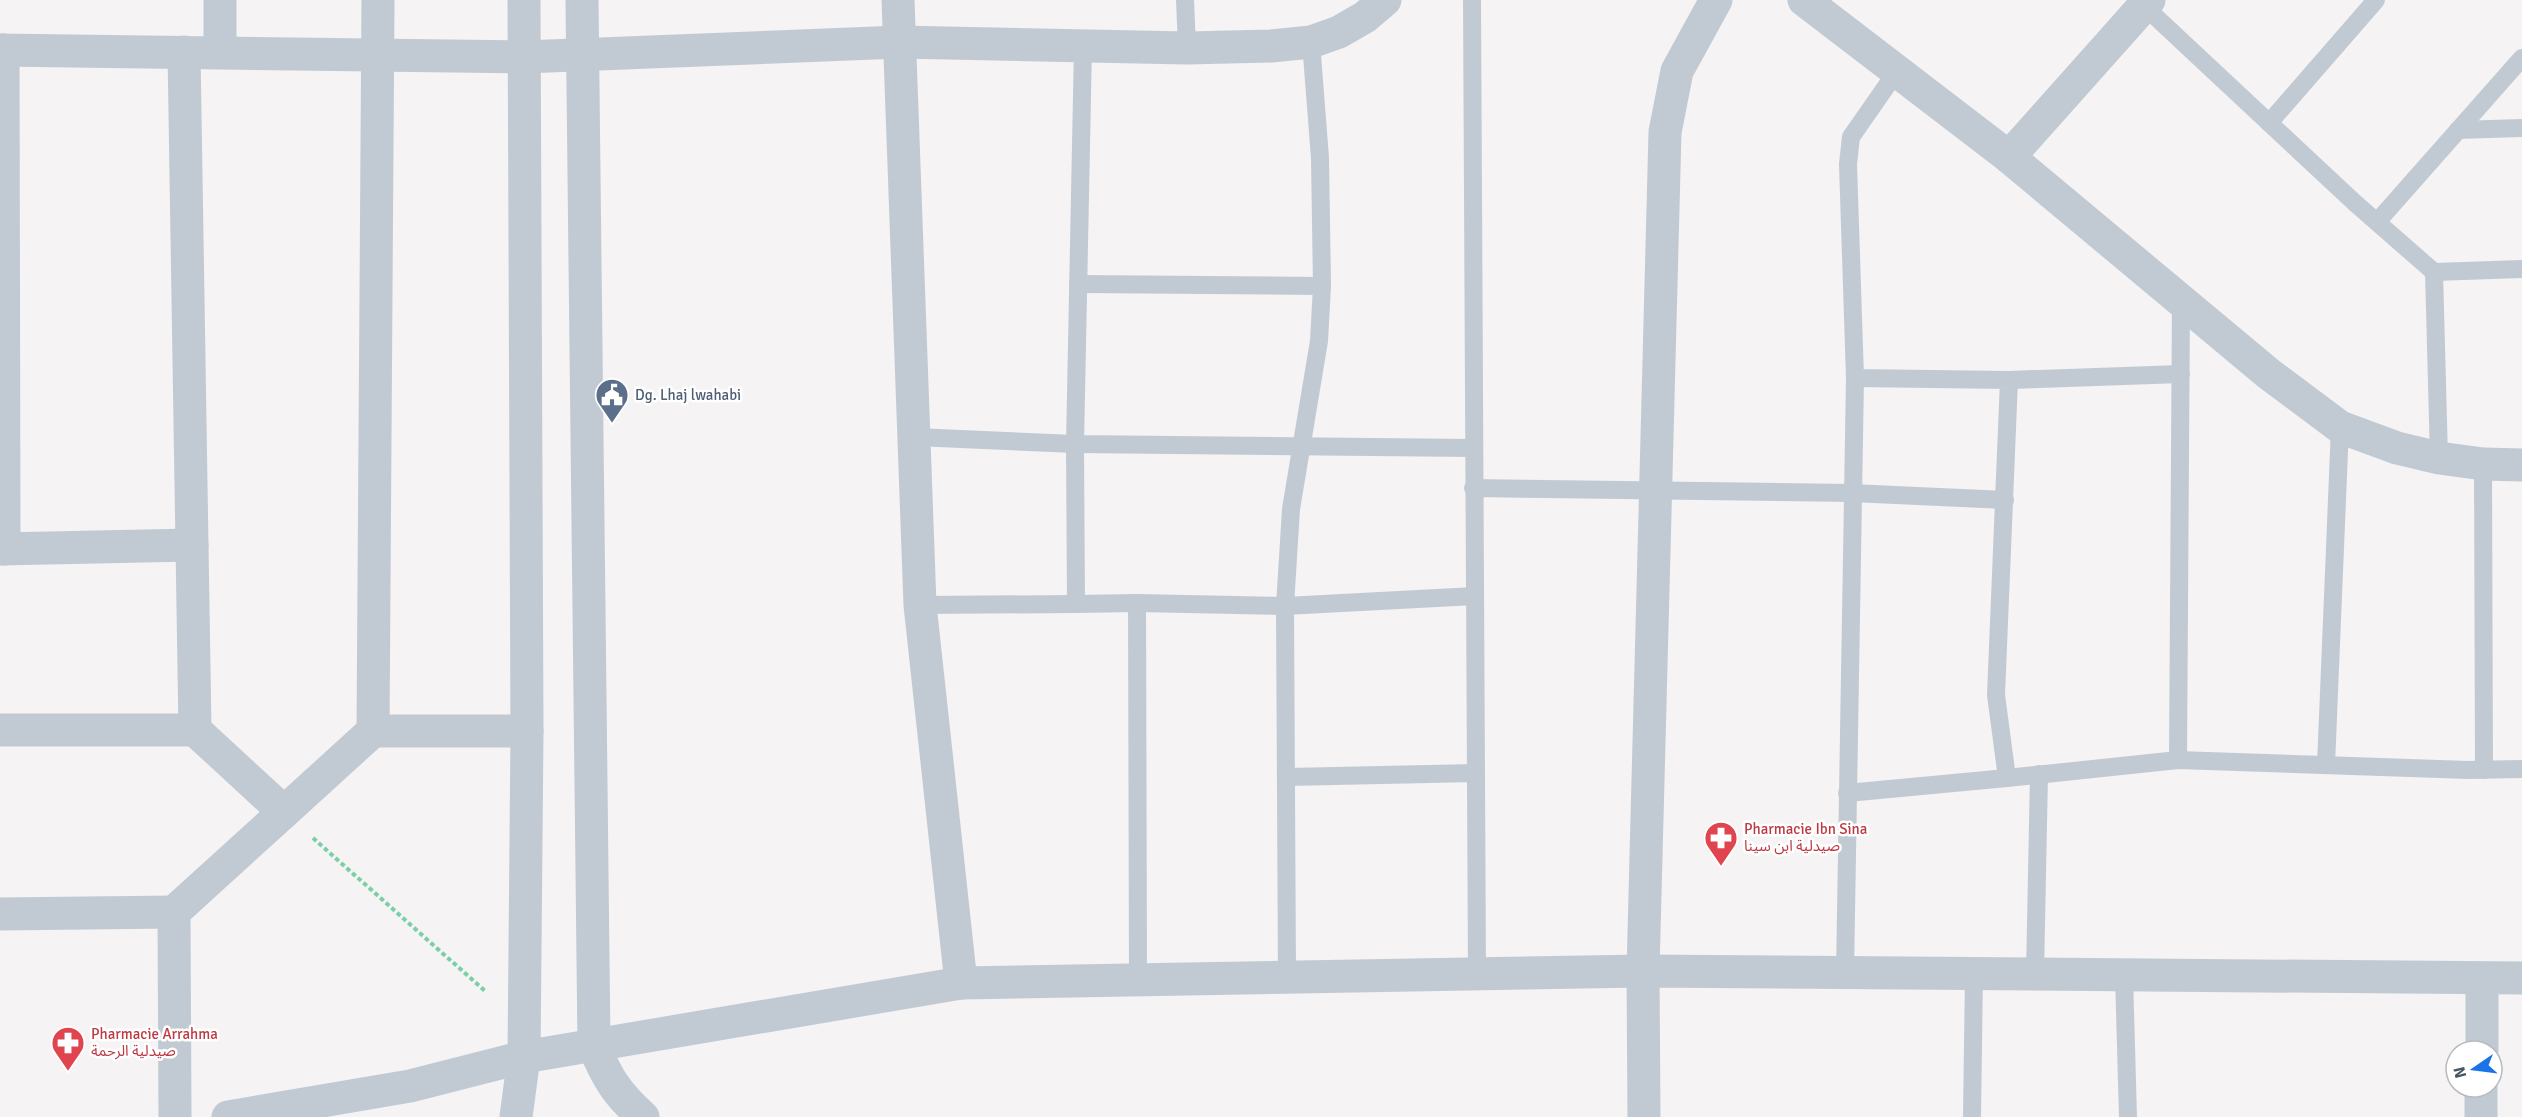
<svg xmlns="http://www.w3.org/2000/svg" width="2522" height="1117" font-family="Signika,'Noto Sans Arabic',sans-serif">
<rect width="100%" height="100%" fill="#f5f3f3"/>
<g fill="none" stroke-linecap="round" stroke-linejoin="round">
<path stroke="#7ad0a6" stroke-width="4" stroke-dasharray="4.5 3" stroke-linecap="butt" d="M313 838 485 991"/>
<g stroke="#c1cad2" stroke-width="18">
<path d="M1185 0 1187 48"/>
<path d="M1472 0 1477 974"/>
<path d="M2144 6 2355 203 2434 272 2522 269"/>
<path d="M1083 46 1075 444 1076 604 1137 603"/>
<path d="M1897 71 1851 137 1848 164 1855 378 2009 380 1996 695 2007 778 2178 760 2468 770 2522 769"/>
<path d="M2269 123 2376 0"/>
<path d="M2458 130 2522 128"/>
<path d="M2377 222 2522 58"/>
<path d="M2434 272 2439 458"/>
<path d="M1078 284 1322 286"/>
<path d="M2009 380 2181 374"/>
<path d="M915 437 1075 444 1473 448"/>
<path d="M2483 464 2484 770"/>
<path d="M1473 488 1852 493 2005 500"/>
<path d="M920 605 1076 604"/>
<path d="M2178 760 2181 299"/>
<path d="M2326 765 2340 427"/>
<path d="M1287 777 1476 773"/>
<path d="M1847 793 2007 778"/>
<path d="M1845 973 1855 378"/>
<path d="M2035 974 2039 774"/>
<path d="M2124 975 2128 1117"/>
<path d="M1287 977 1285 606 1291 509 1319 341 1322 286 1320 158 1311 42"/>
<path d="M1138 979 1137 603 1285 606 1475 596"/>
<path d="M1972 1117 1974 974"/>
</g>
<g stroke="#c1cad2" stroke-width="33">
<path d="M582 0 594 1046C607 1078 617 1094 643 1117"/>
<path d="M898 0 920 605 961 983"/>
<path d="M1804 0 2009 157 2269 374 2340 427 2397 448 2439 458 2483 464 2522 465"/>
<path d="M0 50 524 57 900 42 1187 48 1271 46 1311 42 1339 32 1365 17 1385 0"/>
<path d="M3 50 4 549"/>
<path d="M184 52 195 730"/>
<path d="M220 52V0"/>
<path d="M2009 157 2149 0"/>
<path d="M0 549 192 545"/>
<path d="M0 730H195L284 812 373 731H527"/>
<path d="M373 731 378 0"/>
<path d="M0 914 174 912"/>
<path d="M2482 1051V979"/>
<path d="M175 1117 174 912 284 812"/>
<path d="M228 1117 410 1086 524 1057 961 983 1643 971 2522 978"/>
<path d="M516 1117 524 1057 527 731 524 0"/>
<path d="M1644 1117 1643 971 1665 132 1677 71 1716 0"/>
<path d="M2481 1117V1087"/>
</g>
</g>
<defs>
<g id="civic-pin" transform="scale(1.725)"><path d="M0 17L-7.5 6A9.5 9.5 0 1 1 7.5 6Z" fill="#5c6f8a" stroke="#fff"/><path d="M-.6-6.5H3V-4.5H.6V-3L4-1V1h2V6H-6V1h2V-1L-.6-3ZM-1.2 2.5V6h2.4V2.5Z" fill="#fff"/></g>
<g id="pharmacy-pin" transform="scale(1.725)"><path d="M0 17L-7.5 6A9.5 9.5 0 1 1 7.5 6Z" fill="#e0444e" stroke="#fff"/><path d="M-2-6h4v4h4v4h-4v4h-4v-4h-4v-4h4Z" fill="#fff"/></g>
</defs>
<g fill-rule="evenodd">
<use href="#civic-pin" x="612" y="395"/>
<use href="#pharmacy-pin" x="1721" y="838"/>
<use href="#pharmacy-pin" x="68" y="1043"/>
</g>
<g text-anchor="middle" stroke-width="5" stroke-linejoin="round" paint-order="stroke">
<g font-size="15" fill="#4e5e75" stroke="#fff" text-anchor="start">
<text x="635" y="400">Dg. Lhaj lwahabi</text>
</g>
<g font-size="15" fill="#be3a42" stroke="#fff" text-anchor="start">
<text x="1744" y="834">Pharmacie Ibn Sina<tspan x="1744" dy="17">صيدلية ابن سينا</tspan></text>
<text x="91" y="1039">Pharmacie Arrahma<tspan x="91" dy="17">صيدلية الرحمة</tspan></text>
</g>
</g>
<g transform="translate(2474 1069) rotate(256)"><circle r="28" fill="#ffffff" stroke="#b7bbc0" stroke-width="1.5"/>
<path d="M0-4.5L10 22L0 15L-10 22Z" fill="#1a73e8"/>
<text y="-9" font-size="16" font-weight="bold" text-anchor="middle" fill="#4a5661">N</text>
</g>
</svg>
